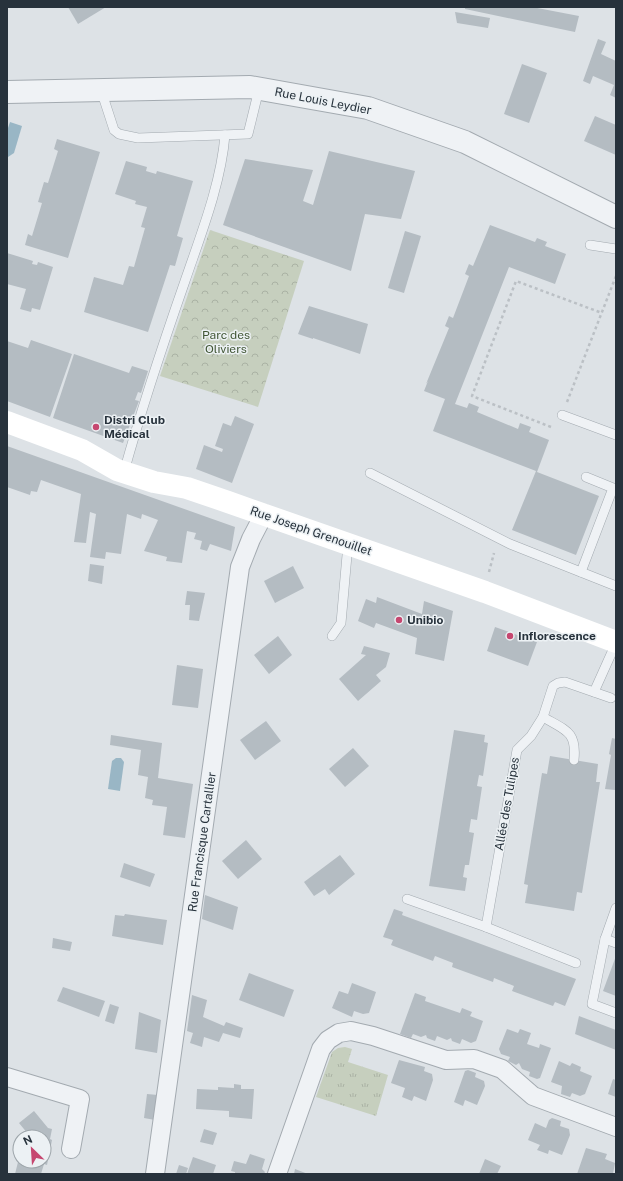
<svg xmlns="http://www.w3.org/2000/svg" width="623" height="1181" font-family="'Public Sans',sans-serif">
<defs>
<pattern id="grass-tufts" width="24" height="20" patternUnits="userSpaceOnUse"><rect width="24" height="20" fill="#c6cfbe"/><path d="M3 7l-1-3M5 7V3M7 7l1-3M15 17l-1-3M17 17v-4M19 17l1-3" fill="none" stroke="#aab2a4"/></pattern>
<pattern id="forest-crowns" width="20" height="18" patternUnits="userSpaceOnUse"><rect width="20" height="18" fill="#c6cfbe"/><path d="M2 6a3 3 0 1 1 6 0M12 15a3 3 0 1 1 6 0" fill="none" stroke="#aab2a4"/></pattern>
</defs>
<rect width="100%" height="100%" fill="#dde2e6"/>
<path fill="url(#grass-tufts)" d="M345 1047 352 1049 348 1062 388 1075 376 1116 316 1097 332 1052 338 1048Z"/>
<path fill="url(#forest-crowns)" d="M210 230 304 261 258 407 160 376Z"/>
<g fill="#99b6c5">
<path d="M10 122 22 126 14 153 8 157 7 131Z"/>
<path d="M116 758H121L124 762 120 791 108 789 112 761Z"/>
</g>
<g fill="#b4bcc2">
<path d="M68 7H106L78 24Z"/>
<path d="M465 7H532L579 16 575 32 465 9Z"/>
<path d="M455 12 490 18 488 28 457 23Z"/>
<path d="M598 39 606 42 601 54 616 61V98L610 95 614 85 593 76 590 84 583 81Z"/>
<path d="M522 64 547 73 529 123 504 114Z"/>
<path d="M595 116 616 125V155L584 141Z"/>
<path d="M57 139 100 152 68 258 25 245 28 234 32 236 42 203 38 202 44 182 48 183 58 151 54 149Z"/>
<path d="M329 151 415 171 401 219 365 214 351 271 223 225 245 159 313 170 303 201 313 205Z"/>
<path d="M126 161 147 167 146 171 156 174 157 171 193 181 177 236 183 238 175 266 170 265 148 332 84 312 94 277 123 285 129 266 134 267 145 228 141 227 147 207 135 204 136 201 115 194Z"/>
<path d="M490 225 535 242 537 238 547 242 545 246 566 254 555 284 509 267 455 404 467 408 469 403 479 407 477 412 518 429 520 423 531 427 529 432 549 440 537 472 599 496 576 555 512 530 536 471 433 431 445 399 424 391 428 381 426 384 449 328 445 326 449 316 453 318 469 276 465 274 469 264 473 266Z"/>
<path d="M405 231 421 236 404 293 388 288Z"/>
<path d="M7 253 33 261 32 264 37 265 38 262 53 267 40 310 32 308 31 312 20 309 26 289 7 284Z"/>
<path d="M309 306 368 324 360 354 313 338V339L298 334Z"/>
<path d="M31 340 72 354 50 417 7 401V341L28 348Z"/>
<path d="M74 354 129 373 132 366 148 371 141 393 138 392 135 400 139 401 123 443 53 418Z"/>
<path d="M235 416 254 424 232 483 196 469 204 445 222 452 223 449 215 446 223 423 231 426Z"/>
<path d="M7 446 235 527 231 551 210 544 207 551 200 549 202 541 194 539 196 533 187 531 182 563 166 561 167 557 144 551 158 520 142 514 141 519 127 514 121 554 106 552 105 559 90 557 96 514 90 512 86 543 74 542 81 494 41 480 37 492 31 491 30 495 7 487Z"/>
<path d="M90 564 104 566 102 584 88 581Z"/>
<path d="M293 566 304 588 275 603 264 581Z"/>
<path d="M187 591 205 593 199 621 189 620 190 605H185Z"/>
<path d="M377 597 422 614 424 601 453 611 444 661 415 654 417 638 376 623 374 628 358 621 366 599 376 603Z"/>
<path d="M495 627 537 642 528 666 487 651Z"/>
<path d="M278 636 292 655 269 674 254 655Z"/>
<path d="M364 646 390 653 386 667 376 675 381 681 358 701 339 679 366 655 361 654Z"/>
<path d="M177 665 203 669 198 708 172 705Z"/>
<path d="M266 721 281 741 255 760 240 740Z"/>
<path d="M454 730 485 735 484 742 488 743 483 776 479 775 477 786 482 787 477 820 471 819 469 832 474 833 469 865H465L463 877 467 878 465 891 429 886Z"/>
<path d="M111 735 162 743 158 778 193 784 185 838 163 835 167 807 152 805 153 800 145 798 148 777 138 775 141 750 110 745Z"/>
<path d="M612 738 616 739 615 790 605 789 611 755 609 754Z"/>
<path d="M353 748 369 766 345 787 329 769Z"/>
<path d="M550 756 598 764 596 782H600L582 893 577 892 574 911 525 903 528 885 524 884 542 773 547 774Z"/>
<path d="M246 840 262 859 238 879 222 861Z"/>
<path d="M340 855 355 874 329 895 325 889 314 896 304 882Z"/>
<path d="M124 863 155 874 150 887 120 877Z"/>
<path d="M205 895 238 907 233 930 202 919Z"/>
<path d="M394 909 403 912 402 915 576 979 565 1006 555 1002 553 1006 512 991 514 986 494 978 493 982 452 967 453 963 435 956 433 961 391 945 393 940 383 937Z"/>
<path d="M125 914 167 920 163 945 112 936 115 915 124 916Z"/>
<path d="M53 938 72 942 70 951 52 948Z"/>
<path d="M616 956V996L603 991Z"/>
<path d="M249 973 294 990 284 1017 239 1000Z"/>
<path d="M352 983 376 992 369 1013 363 1014 354 1011 352 1017 332 1008 339 991 348 994Z"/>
<path d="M63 987 105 1001 99 1017 57 1001Z"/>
<path d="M415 993 426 997 425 1001 460 1013 462 1008 472 1012 470 1016 483 1021 476 1041 471 1043 462 1039 460 1044 452 1041 451 1038 447 1040 437 1036 435 1041 427 1038 426 1035 421 1037 413 1034 411 1038 400 1034Z"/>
<path d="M192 995 207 1000 203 1017 224 1026 226 1022 243 1028 240 1038 223 1033 219 1042 204 1037 202 1047 190 1043 193 1033 187 1031Z"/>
<path d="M110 1004 119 1007 114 1024 105 1021Z"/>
<path d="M139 1012 161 1020 157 1053 135 1049Z"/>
<path d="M579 1016 616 1030V1050L575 1034Z"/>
<path d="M507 1029 518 1033 520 1029 531 1033 527 1044 539 1048 540 1044 551 1048 540 1078 537 1079 529 1076 530 1072 522 1069 519 1063 516 1065 508 1061 510 1057 501 1054 499 1049Z"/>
<path d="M399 1060 425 1067 424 1071 432 1074 433 1080 426 1101 414 1096 412 1101 402 1097 405 1088 391 1083Z"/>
<path d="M559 1061 570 1066 572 1063 581 1067 580 1071 592 1076 585 1094 580 1096 572 1093 570 1097 561 1094 562 1086 551 1082Z"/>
<path d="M468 1070 476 1073 475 1077 484 1081 485 1086 477 1105 465 1100 463 1106 454 1102 465 1071Z"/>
<path d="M613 1079 616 1080V1097L608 1094Z"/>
<path d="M234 1084 241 1085V1089H254L252 1119 229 1117V1111L196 1109 197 1089 218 1090V1087L234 1088Z"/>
<path d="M147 1094 158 1095 155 1120 144 1118Z"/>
<path d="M34 1111 48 1128 52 1129 50 1139 52 1140 47 1165 44 1164 41 1174H15L19 1158 20 1161H44V1137H27L28 1134 19 1123Z"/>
<path d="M552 1118 561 1121 560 1126 569 1129 570 1135 562 1155 549 1150 548 1154 537 1150 540 1145 528 1140 535 1123 546 1128 549 1120Z"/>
<path d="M204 1129 217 1133 213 1145 200 1142Z"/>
<path d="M586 1148 607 1154 605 1159 615 1163 613 1174H577Z"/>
<path d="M250 1154 265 1159 262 1169 265 1172 264 1174H235V1172L231 1171 234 1161 246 1164Z"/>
<path d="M193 1157 216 1165 213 1174H187Z"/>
<path d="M485 1159 501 1166 497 1174H479Z"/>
<path d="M179 1165 188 1168 186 1174H176Z"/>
<path d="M295 1169 308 1174H294Z"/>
</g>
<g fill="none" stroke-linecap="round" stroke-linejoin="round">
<g stroke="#a3aab0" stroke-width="10">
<g id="service">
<path d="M101 90 114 130 119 134 138 138 248 134 259 89"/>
<path d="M590 245 616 249"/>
<path d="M562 415 616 435"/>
<path d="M124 472C142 407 163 344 185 281 201 234 221 184 225 135"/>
<path d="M370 473 510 544 616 586"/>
<path d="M581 572 613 488 586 477"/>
<path d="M332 636 341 623 348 544"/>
<path d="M594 692 616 643"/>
<path d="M543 717C565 730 577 731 574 760"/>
<path d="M407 899 486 927 517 750 531 736 543 717 553 686 558 683 565 682 611 698"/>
<path d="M616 908 605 939 592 1004 616 1013"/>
<path d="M486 927 576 963"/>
<path d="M605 939 616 943"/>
</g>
</g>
<g stroke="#a3aab0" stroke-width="20">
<g id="minor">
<path d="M7 1077 80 1099 71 1149"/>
<path d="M155 1174 240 567 251 539 264 514"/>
<path d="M277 1174 321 1049 328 1040 339 1033 351 1031 373 1036 446 1060 474 1059 502 1069 533 1096 616 1127"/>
</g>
</g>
<g stroke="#a3aab0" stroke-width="24">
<path id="tertiary" d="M7 92 250 87 368 108 465 142 616 217"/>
</g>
<g stroke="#bbc0c5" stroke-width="2.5" stroke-dasharray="3 3" stroke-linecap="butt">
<path d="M567 402 616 276"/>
<path d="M551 427 472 396 516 281 602 313"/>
<path d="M489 572 494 553"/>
</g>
<use href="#service" stroke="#eff2f5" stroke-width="9"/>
<use href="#minor" stroke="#eff2f5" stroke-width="18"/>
<use href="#tertiary" stroke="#eff2f5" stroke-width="22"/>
<path stroke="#fff" stroke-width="22" d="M7 422 82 450 117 470 154 482 187 488 228 502 485 592 616 642"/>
</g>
<g fill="#c64770" stroke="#ecf1f4" stroke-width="1.5">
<circle cx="96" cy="427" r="4"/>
<circle cx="399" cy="620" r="4"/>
<circle cx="510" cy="636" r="4"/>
</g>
<g text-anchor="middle" stroke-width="3" stroke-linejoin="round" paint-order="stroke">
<g font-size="12" fill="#27323c" stroke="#ecf1f4">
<text transform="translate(323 101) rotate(11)" y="4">Rue Louis Leydier</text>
<text transform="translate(311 531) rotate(19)" y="4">Rue Joseph Grenouillet</text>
<text transform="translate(507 804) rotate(-80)" y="4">Allée des Tulipes</text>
<text transform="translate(202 842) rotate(-82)" y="4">Rue Francisque Cartallier</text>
</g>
<g font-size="12" fill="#415635" stroke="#ecf1f4">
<text x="226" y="339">Parc des<tspan x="226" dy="14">Oliviers</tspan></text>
</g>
<g font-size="12" font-weight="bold" fill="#27323c" stroke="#ecf1f4" text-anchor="start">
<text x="104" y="424">Distri Club<tspan x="104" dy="14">Médical</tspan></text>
<text x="407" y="624">Unibio</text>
<text x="518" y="640">Inflorescence</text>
</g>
</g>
<rect width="623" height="1181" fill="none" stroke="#27323c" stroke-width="16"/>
<g transform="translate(32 1149) rotate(335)"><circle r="19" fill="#ecf1f4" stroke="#9da5aa"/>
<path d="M0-3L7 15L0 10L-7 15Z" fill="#c64770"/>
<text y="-6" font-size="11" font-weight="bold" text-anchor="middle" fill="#27323c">N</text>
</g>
</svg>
